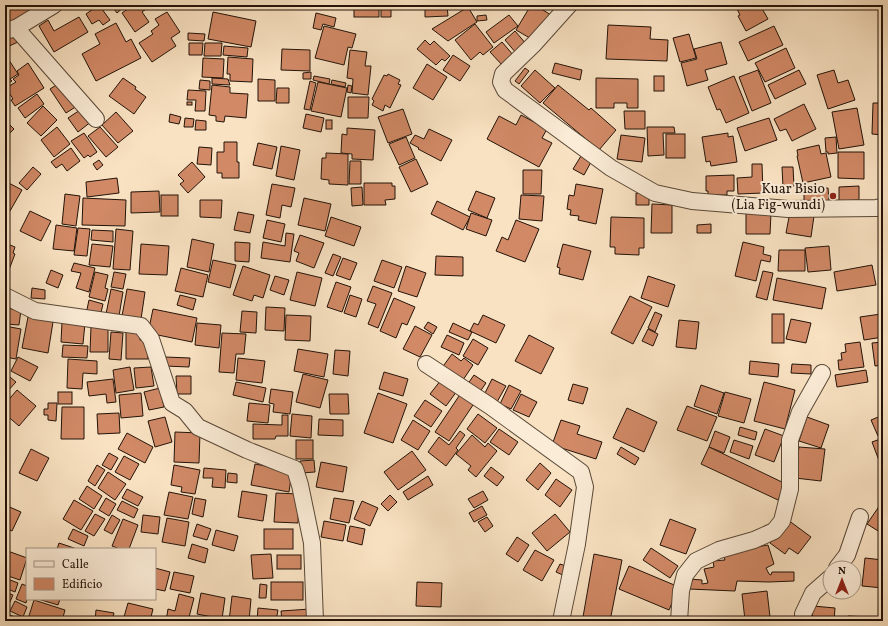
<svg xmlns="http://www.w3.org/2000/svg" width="888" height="626" font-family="Vollkorn,serif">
<rect width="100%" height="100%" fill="#f9e2c2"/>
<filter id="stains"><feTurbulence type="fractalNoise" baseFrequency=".005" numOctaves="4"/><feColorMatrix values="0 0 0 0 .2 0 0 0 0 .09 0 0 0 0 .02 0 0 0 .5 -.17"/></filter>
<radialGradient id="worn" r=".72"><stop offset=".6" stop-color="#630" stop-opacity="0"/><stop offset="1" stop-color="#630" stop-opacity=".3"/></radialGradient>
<g fill="#d18966" stroke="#221309">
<path d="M5 5H33L36 12 5 26Z"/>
<path d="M99 5 110 20 103 25 99 20 92 24 86 14Z"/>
<path d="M111 5H126L117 13Z"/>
<path d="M131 5H147L149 7 142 12 149 22 135 32 122 13 132 6Z"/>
<rect x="354" y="5" width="25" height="12"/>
<path d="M381 5H409V6L391 7V17H381Z"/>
<path d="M425 5H447L448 16 425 17Z"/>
<path d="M531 5H535L551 15 535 41 516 30Z"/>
<path d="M735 5H760L768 19 746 31 738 16 740 15Z"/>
<path d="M788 5H805L789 8Z"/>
<path d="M468 7 477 22 448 41 432 29Z"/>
<path d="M167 12 180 32 171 38 176 46 152 62 139 43 153 34 151 31 159 25 155 19Z"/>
<path d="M213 12 256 21 251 47 208 39Z"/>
<path d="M316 13 336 18 334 27 323 24 321 30 313 28Z"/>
<path d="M486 15 487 20 477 21V16Z"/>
<path d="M509 15 518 26 494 43 486 32Z"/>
<path d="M79 17 88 32 54 52 39 26 48 20 54 31Z"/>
<path d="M116 23 126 42 131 39 141 58 96 81 82 54 100 44 95 34Z"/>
<path d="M475 24 493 47 483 55 480 52 471 60 455 40Z"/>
<path d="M608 25 651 27 650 39 668 40 667 61 606 59Z"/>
<path d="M324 26 356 34 352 48 348 47 344 65 315 58Z"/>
<path d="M774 26 783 45 748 61 739 42Z"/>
<path d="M15 31 20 41 5 48V36Z"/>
<path d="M515 31 527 45 517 54 505 40Z"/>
<path d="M188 33 205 34 204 41 188 40Z"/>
<path d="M689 34 696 58 680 62 673 38Z"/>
<path d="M425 40 430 45 434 41 450 56 445 61 442 59 436 65 417 49Z"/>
<path d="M502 42 514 56 503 66 490 52Z"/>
<path d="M721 42 727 64 705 70 708 80 687 86 681 63 697 59 694 49Z"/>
<path d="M189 43H203L202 55H189Z"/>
<path d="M205 43H222L221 56H204Z"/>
<path d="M224 46 248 48 247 57 223 55Z"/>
<path d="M786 48 795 68 765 82 755 63Z"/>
<path d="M282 49 310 50V71L281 70Z"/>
<path d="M350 50 367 52 365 66H371L368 95 352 93 353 79 347 78Z"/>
<path d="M453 55 470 66 460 81 443 70Z"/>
<path d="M7 57 18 74 10 79 12 81 5 85V58Z"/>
<path d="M228 57 253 59 252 82 230 81V74H227Z"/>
<path d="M203 58 224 59 223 78 202 77Z"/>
<path d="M28 63 44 88 15 106 11 100 13 99 6 88 16 82 13 79 19 75 17 71Z"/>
<path d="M555 63 582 70 580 80 552 73Z"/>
<path d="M427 64 447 77 433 100 413 88Z"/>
<path d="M525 68 529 71 519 84 515 81Z"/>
<path d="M535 70 555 88 540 103 521 86Z"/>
<path d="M758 70 771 103 752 111 739 77Z"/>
<path d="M799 70 806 84 775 99 768 85Z"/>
<path d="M834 70 838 83 848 80 855 100 828 109 817 75Z"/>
<path d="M311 72V79H303V73Z"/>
<path d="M388 74 400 80 398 84 401 85 390 108 385 105 383 111 372 105 374 101 372 99 384 75 387 76Z"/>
<path d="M314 76 330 79 329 84 313 80Z"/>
<rect x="654" y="76" width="10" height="15"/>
<path d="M734 76 749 113 726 123 720 109 717 110 708 87Z"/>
<path d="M123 78 136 87 135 89 146 97 134 114 109 96Z"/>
<path d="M212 78 228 79 230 85 212 84Z"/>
<path d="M596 78 638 79V108H627V103H614V108H596Z"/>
<path d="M258 79 275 80V101H258Z"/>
<path d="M200 80 210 81V90L199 89Z"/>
<path d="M332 80 346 83 345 87 331 84Z"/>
<path d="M310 81 316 83 310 110 304 109Z"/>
<path d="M61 82 77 106 66 113 50 89Z"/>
<path d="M318 82 347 88 341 117 311 111Z"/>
<path d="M212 85 230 87V93L248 94 246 118 225 116 224 122 216 121V116L209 115Z"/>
<path d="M348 85 352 86 351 93 347 92Z"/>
<path d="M558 85 589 110 591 108 616 130 599 150 543 103Z"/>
<path d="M277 88H289V103H276Z"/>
<path d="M188 90 206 91 205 111H195L196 100H187Z"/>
<path d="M37 94 44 104 25 118 18 108Z"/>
<path d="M348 97H369L368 118H348Z"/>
<rect x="187" y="102" width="5" height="3"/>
<path d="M873 103H883V135L872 134Z"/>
<path d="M804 104 816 129 792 141 786 129 780 131 774 119Z"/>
<path d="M43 106 57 120 41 136 27 123Z"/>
<path d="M83 108 92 121 78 132 68 118Z"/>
<path d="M857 108 864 145 839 149 832 112Z"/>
<path d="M403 109 412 134 388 143 378 117Z"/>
<path d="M624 111H645V129H625Z"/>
<path d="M116 112 133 131 118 143 102 125Z"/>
<path d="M170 114 181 117 179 124 169 122Z"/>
<path d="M306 114 324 118 321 132 303 128Z"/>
<path d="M521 115 547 129 542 138 552 143 539 167 487 139 499 116 516 125Z"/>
<path d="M185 118 194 119 193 127H184Z"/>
<path d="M769 118 777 140 745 151 737 128Z"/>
<path d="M196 120 206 121V130H195Z"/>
<rect x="326" y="120" width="6" height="9"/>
<path d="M8 123 14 129 6 137 5 126Z"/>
<path d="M57 127 70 144 54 157 41 140Z"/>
<path d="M100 127 118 147 106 157 88 136Z"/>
<path d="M647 127H674L675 133H663L664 155 648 156Z"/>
<path d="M347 128 375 130 373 160 352 159V154L341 153 342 134 347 135Z"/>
<path d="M429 129 452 140 441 161 418 149 419 148 410 143 415 135 424 139Z"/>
<path d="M84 133 97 152 90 157 88 155 84 158 71 141Z"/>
<path d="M728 133V137L733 136 737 162 711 166 710 161 706 162 702 137Z"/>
<rect x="666" y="134" width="19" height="24"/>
<path d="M621 135 645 138 642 162 617 159Z"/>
<path d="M406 137 415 158 399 165 389 144Z"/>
<path d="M836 137 837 153 828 154V152H826L825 138Z"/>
<path d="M224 142H237V162H239V178H222V173H217V152H224Z"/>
<path d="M258 143 277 147 272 169 253 165Z"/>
<path d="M819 145 821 154 826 153 831 177 803 183 797 156H798L797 150Z"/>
<path d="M281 146 300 150 294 180 276 176Z"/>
<path d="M199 147 212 148 211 165 197 164Z"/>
<path d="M71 148 80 161 67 171 62 164 56 168 51 162Z"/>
<path d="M838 152H864V179L838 178Z"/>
<path d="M326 153 348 154V185L329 184V180L321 179 322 158H326Z"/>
<path d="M581 156 591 162 584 175 573 169Z"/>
<path d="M416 159 428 184 411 192 399 167Z"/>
<path d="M99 160 103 165 97 170 93 164Z"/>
<path d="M350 161H361V184H349Z"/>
<path d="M192 162 205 177 188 193 180 184 184 181 178 175Z"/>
<path d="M752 164H762L763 193 738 194 737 178 752 177Z"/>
<path d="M33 167 41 174 27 190 19 183Z"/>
<path d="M782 167H793L794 186 783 187Z"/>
<path d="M523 170H542L541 194H523Z"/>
<path d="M734 175V191H727V195H708V191H706V176Z"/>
<path d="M117 178 119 193 87 197 86 182Z"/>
<path d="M5 181 22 190 10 211 5 209Z"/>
<path d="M364 183H392V186H395V199L385 200 386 205H364Z"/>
<path d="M272 184 295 188 291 207 282 205 280 218 266 215Z"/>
<path d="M576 184 603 189 596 224 578 220 579 216 570 215 571 210 567 209 569 195 574 196Z"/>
<path d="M859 186V200L839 201V187Z"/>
<path d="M362 187 363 205 352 206 351 188Z"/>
<path d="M828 188 829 201 804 202V189Z"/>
<path d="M159 191 160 212 131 213V192Z"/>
<path d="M476 191 495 198 487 218 468 210Z"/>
<path d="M636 193 649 194V205H636Z"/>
<path d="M65 194 80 196 76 226 62 224Z"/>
<rect x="161" y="195" width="17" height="21"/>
<path d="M521 195 544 196 542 221 519 219Z"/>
<path d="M83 198 126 200 125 226 82 225Z"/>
<path d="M304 198 331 204 325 231 298 225Z"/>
<path d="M200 200H222L221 218 200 217Z"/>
<path d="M437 201 470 217 463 230 431 214Z"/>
<path d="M652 204 672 205V233H651Z"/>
<path d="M30 211 51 221 41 241 20 231Z"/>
<path d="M238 212 254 215 250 233 234 230Z"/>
<path d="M746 212 771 213 770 234H746Z"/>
<path d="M790 212 814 216 811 237 786 233Z"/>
<path d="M471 213 492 220 486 236 466 229Z"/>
<path d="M331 217 361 227 354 246 325 236Z"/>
<path d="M611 217 644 218V248H639V255L615 254V247H610Z"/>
<path d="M267 220 285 224 281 242 263 238Z"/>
<path d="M516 220 539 229 525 262 496 251 502 237 508 240Z"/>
<path d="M711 224V233H697V225Z"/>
<path d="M56 225 77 228 74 251 53 249Z"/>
<path d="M78 228 90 229 87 256 74 255Z"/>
<path d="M116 229 133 231 130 270 113 269Z"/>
<path d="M92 230 113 231V242L91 240Z"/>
<path d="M286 233 294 234 290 262 261 258 263 242 285 246Z"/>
<path d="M300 235 324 243 314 268 296 261 299 253 294 251Z"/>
<path d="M192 239 214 244 209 272 187 267Z"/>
<path d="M235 242 250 243 249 262 235 261Z"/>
<path d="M743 242 764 247 763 254 771 256 770 262 761 260 756 281 735 276Z"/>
<path d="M5 243 15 247 13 253 15 254 7 275H5Z"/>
<path d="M92 244 113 246 110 267 89 265Z"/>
<path d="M141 244 169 246 167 275 139 274Z"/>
<path d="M563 244 591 251 583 280 559 274 560 268 557 267Z"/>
<path d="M829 246 831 270 808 272 805 248Z"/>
<path d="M779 250H805V271H778Z"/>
<path d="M333 254 341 257 333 276 325 273Z"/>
<path d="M436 256 463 257V276L435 275Z"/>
<path d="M343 258 357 263 350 280 336 275Z"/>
<path d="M213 260 236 265 230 288 208 282Z"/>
<path d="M382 260 402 267 394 288 374 281Z"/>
<path d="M74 263 95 268 89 292 76 288 81 273 71 271Z"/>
<path d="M872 265 876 285 837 291 834 272Z"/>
<path d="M243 266 270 275 263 298 254 295 252 301 233 295Z"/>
<path d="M406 266 426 273 417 297 398 291Z"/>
<path d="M181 268 208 275 203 297 175 291Z"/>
<path d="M51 270 63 275 58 288 46 283Z"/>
<path d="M763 271 773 273 767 300 756 297Z"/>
<path d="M95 272 108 275 105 288 108 289 105 301 89 297Z"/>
<path d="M114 272 126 274 123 289 111 287Z"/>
<path d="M297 272 322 278 315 306 290 300Z"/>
<path d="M275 276 289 280 284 295 270 290Z"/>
<path d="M648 276 675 285 668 307 641 298Z"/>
<path d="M777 278 826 288 822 309 773 300Z"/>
<path d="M336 282 351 287 342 312 327 307Z"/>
<path d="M373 286 392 293 378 328 368 324 376 304 367 301Z"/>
<path d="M32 288 45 290V299L31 298Z"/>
<path d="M111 289 123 292 119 316 106 314Z"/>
<path d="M127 289 145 292 141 319 122 316Z"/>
<path d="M180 295 196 299 193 310 177 305Z"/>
<path d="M350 295 362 299 356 317 344 313Z"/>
<path d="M630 296 652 307 633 344 611 333Z"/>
<path d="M394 298 415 307 407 325 402 323 396 338 380 331Z"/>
<path d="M89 300 103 304 100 317 86 314Z"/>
<path d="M266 307 285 308 284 331 265 330Z"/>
<path d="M5 308 21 310 19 325 5 324Z"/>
<path d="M153 309 197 318 192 342 148 333Z"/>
<path d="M242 311 257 312 256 333 240 332Z"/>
<path d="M655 312 662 315 655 332 648 328Z"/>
<rect x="772" y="314" width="12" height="29"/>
<path d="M881 314 883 322V337L864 340 860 317Z"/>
<path d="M286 315 311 316 310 341 285 340Z"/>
<path d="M483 315 505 325 496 343 470 331 474 323 478 325Z"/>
<path d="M28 317 53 322 48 353 22 348Z"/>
<path d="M791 319 811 323 806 343 786 339Z"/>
<path d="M679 320 699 322 696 349 676 347Z"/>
<path d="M62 322 85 323 83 344 61 342Z"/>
<path d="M428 322 437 327 433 334 424 328Z"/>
<path d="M197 323 221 325 219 348 195 345Z"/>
<path d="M453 323 472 332 468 340 449 332Z"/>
<path d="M5 326 21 329 16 359 5 357Z"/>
<path d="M415 326 432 335 420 357 403 349Z"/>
<path d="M91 327H108V352H90Z"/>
<path d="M648 329 658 334 653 346 642 341Z"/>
<path d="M111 332 123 333 121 360 109 359Z"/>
<path d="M126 332H140V340H148V359H126Z"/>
<path d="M222 333 246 334 244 354H236L234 373 219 372Z"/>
<path d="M447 335 464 343 459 355 441 347Z"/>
<path d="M529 335 554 348 541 374 515 361Z"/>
<path d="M473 339 488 348 478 365 463 356Z"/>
<path d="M860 342 864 367 839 370 838 360H842L841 353 846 352 845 344Z"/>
<path d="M883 342V365L875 366 872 343Z"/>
<path d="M63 345 88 346 87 358 62 357Z"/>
<path d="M298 349 328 354 324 377 294 371Z"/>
<path d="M335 350 350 351 348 376 333 374Z"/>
<path d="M452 354 461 361 464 358 473 365 461 383 441 369Z"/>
<path d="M18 357 38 367 30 381 11 371Z"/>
<path d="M165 357 190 358 189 367 165 366Z"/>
<path d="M238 358 265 361 262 383 236 380Z"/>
<path d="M68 359 97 361V374L83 373 82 389 67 388Z"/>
<path d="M750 361 779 364 778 377 749 374Z"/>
<path d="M792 364 811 365V374L791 373Z"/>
<path d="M130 367 134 390 116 393 113 370Z"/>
<path d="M151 367 154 386 136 388 134 368Z"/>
<path d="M866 370 868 382 837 387 835 375Z"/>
<path d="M384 372 408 379 403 396 379 389Z"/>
<path d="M5 373 16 382 5 394Z"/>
<path d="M303 374 328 380 320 408 296 402Z"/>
<path d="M474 375 486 383 477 396 465 388Z"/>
<path d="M176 376H191V394H177Z"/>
<path d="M113 379 116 402 107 403 106 394 89 396 87 382Z"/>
<path d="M492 379 506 386 497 402 484 395Z"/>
<path d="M441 380 457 391 446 406 430 394Z"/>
<path d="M236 382 266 388 263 402 233 395Z"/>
<path d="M764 382 795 390 785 429 754 421Z"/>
<path d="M573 384 588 388 583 404 568 400Z"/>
<path d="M509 385 521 391 511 409 500 404Z"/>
<path d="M701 385 724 393 717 414 694 406Z"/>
<path d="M160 388 164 407 149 410 144 392Z"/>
<path d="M271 389 293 392 290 414 273 412 274 404 269 403Z"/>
<path d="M17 390 36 406 19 426 5 414V404Z"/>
<rect x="58" y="392" width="14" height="12"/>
<path d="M725 392 751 399 744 423 718 416Z"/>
<path d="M141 393 143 416 121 418 119 395Z"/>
<path d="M378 393 407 404 393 443 364 433Z"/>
<path d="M461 393 475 402 449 441 435 432Z"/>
<path d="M329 394H348L349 414H330Z"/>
<path d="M521 394 537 402 529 417 513 410Z"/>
<path d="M425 400 442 411 431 427 414 416Z"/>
<path d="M48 403H57L56 421 48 420V415H44V409H48Z"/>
<path d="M249 403 270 405 268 423 247 421Z"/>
<path d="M687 406 717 417 707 441 677 430Z"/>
<path d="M62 407H84V439H61Z"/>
<path d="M627 408 657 422 644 452 613 438Z"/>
<path d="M119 413 120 433 98 434 97 414Z"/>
<path d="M292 414 312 416 311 438 290 436Z"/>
<path d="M478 414 497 428 485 443 467 429Z"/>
<path d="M282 415H288V436H276L275 439H253V424L282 425Z"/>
<path d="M883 415V434L878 436 871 420Z"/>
<path d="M165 417 172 442 155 447 148 421Z"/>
<path d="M807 417 829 425 821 448 799 441Z"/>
<path d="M319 419 343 420V436L318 435Z"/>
<path d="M413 420 430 431 418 450 401 440Z"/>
<path d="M561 420 580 426 577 434 602 442 596 459 552 445Z"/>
<path d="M740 427 757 432 755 440 738 435Z"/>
<path d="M499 429 518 442 509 455 490 442Z"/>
<path d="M765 429 784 436 774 462 755 455Z"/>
<path d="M460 431 465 435 456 448 458 450 446 466 428 452 439 437 449 445Z"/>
<path d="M715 431 730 437 724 453 709 447Z"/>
<path d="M175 432 200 433 199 463 174 462Z"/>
<path d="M127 433 153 447 145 463 118 449Z"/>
<path d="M472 435 485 447 488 443 497 451 476 477 468 470 471 466 456 454Z"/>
<path d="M883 438V471L872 442Z"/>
<rect x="296" y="440" width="17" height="19"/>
<path d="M734 440 753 446 749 459 730 452Z"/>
<path d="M621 447 639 458 635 465 617 454Z"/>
<path d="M709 447 786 484 778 500 701 464Z"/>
<path d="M799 447 825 449 821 481 795 478Z"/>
<path d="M31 449 49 458 37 481 19 473Z"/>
<path d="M412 451 426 470 398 490 384 472Z"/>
<path d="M109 453 118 458 111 470 102 465Z"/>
<path d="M124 456 139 464 130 480 115 472Z"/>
<path d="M314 460 315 472 301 473 300 461Z"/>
<path d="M321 462 347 467 343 492 316 487Z"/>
<path d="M540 463 551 473 538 490 526 480Z"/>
<path d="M255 464 292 471 289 492 251 485Z"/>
<path d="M97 465 105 470 95 486 88 481Z"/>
<path d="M174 465 200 470 195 494 181 492 182 487 171 485Z"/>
<path d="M491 467 504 477 497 486 484 476Z"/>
<path d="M204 468 226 470 225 488 212 487 213 478H203Z"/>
<path d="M108 472 126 484 115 500 98 488Z"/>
<path d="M228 473 237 474V483L227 482Z"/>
<path d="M428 476 433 485 408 500 403 492Z"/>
<path d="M556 479 572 490 560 507 545 495Z"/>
<path d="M87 486 102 496 94 509 79 499Z"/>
<path d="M127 489 143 497 138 506 122 498Z"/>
<path d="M242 491 267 495 263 521 238 517Z"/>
<path d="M483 491 488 500 474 508 468 499Z"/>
<path d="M169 492 193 497 188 519 164 515Z"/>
<path d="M276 493 299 494 298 523 274 522Z"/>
<path d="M390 495 397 502 388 511 381 504Z"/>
<path d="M106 498 116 504 109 516 99 510Z"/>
<path d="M195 498 206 500 203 517 192 514Z"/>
<path d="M334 498 354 501 349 523 330 519Z"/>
<path d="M74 500 93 511 81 530 63 519Z"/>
<path d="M122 501 138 509 134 518 117 510Z"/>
<path d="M362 501 378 508 370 526 354 519Z"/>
<path d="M5 505 21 512 12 531 5 528Z"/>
<path d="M880 505 883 507V534L867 524Z"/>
<path d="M482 506 487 515 474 522 469 513Z"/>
<path d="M95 514 105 519 94 536 85 531Z"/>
<path d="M555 514 570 532 547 551 532 533Z"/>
<path d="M112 515 120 520 112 534 104 530Z"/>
<path d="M143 515 160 517 158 534 141 532Z"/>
<path d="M487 517 493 526 485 532 478 522Z"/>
<path d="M167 518 189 522 185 546 162 542Z"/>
<path d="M123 519 138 525 129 549H120L112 546Z"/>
<path d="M670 519 696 529 686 554 660 545Z"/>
<path d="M788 520 811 537 798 554 789 548 785 554 770 543Z"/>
<path d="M324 521 346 525 343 541 321 537Z"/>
<path d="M197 524 211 529 207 540 193 536Z"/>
<path d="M350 526 365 529 362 545 347 541Z"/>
<path d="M73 529 88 536 84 546 68 539Z"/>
<rect x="264" y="529" width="29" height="20"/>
<path d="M216 530 238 536 234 551 212 545Z"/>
<path d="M517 537 529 545 518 562 506 554Z"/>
<path d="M59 543 77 549H57Z"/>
<path d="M192 544 208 549 205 563 188 558Z"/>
<path d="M768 545 774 564 766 568 769 574 771 575 772 572H794V581L769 582 737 581 735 591 689 589V579L702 580V584L708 583 704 569 714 567 713 561 725 560 723 553Z"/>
<path d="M651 548 678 566 670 578 643 560Z"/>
<path d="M5 550 27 558 20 580 5 575Z"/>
<path d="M535 550 554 560 542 581 523 570Z"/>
<path d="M271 554 273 578 253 579 251 555Z"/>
<path d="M594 554 622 560 610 621 583 617Z"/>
<rect x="277" y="555" width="24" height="14"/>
<path d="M865 558 883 560V588L862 586Z"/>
<path d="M560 564 569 567 565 576 556 572Z"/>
<path d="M629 566 679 587 669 610 619 589Z"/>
<path d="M155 568 170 572 165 591 155 589Z"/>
<path d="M174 572 194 576 190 593 170 589Z"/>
<path d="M5 578 18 583 15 592 5 588Z"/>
<rect x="271" y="582" width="32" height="18"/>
<path d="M417 582 442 583 441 607 416 606Z"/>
<path d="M22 584 27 586V599L26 603 16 599Z"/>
<path d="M260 584 267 585 266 598H259Z"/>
<path d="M767 591 770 617 745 620 742 594Z"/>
<path d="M5 592 13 595 5 613Z"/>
<path d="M201 593 225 598 222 619 197 614Z"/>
<path d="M179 594 194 598 188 621H166L168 609 175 611Z"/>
<path d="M232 596 251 599 249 621H229Z"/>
<path d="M38 599H60L58 605Z"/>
<path d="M34 600 65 610 62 621H36L28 619Z"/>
<path d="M15 601 27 607 23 617 10 611Z"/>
<path d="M128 603 153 609 150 621H130V618L124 617Z"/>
<path d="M813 606 835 608 834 621H812Z"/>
<path d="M258 608 278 610 276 621H257Z"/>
<path d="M310 609 311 621H282L281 611Z"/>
<path d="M96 610 114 613 112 621H95Z"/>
<path d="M8 614 23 621H5Z"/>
<path d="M848 616 869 617V621H848Z"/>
</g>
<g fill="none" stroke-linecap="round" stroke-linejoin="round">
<g stroke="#584737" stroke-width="18">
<g id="minor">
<path d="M569 5 534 44 503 74 501 82 505 90 611 168 655 193 692 201 788 209 876 208 883 207"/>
<path d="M16 28 96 119"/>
<path d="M5 31 16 28 54 5"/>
<path d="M5 296 35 311 141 326 151 339 172 403 185 411 198 427 247 450 295 469 300 485 312 543 315 621"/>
<path d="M426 364 490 406 581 472 585 487 577 544 561 621"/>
<path d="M837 568 847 555 860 517"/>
<path d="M679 621 681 591 685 575 696 561 719 550 754 540 774 531 782 521 790 489V440L800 412 822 373"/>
<path d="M803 621V614L813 593 830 578"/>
</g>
</g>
<use href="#minor" stroke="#fbecd7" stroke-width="16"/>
</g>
<circle fill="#8f2418" stroke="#fbecd7" stroke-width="1.5" cx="833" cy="196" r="4"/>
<g text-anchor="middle" stroke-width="4" stroke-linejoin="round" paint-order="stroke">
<g font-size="14" fill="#221309" stroke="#fbecd7" text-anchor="end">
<text x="825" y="193">Kuar Bisio<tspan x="825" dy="16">(Lia Fig-wundi)</tspan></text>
</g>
</g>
<rect width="888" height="626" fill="none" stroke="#f9e2c2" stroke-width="20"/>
<rect x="6" y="6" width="876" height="614" fill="none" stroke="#221309" stroke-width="2"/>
<rect x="10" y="10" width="868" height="606" fill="none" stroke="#221309"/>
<rect x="26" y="548" width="130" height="52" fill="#fbecd7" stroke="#a49585"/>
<rect x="34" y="561" width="20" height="6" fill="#fbecd7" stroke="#a49585"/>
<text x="62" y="568" font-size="12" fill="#221309">Calle</text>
<rect x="34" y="578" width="20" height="12" fill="#d18966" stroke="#a49585"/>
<text x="62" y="588" font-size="12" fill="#221309">Edificio</text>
<g transform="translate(842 580)"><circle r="19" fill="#fbecd7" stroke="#a49585"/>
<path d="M0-3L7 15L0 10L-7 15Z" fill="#8f2418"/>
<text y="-6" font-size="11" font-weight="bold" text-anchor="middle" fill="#221309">N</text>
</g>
<rect width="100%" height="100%" filter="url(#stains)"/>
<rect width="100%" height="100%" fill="url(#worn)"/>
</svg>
